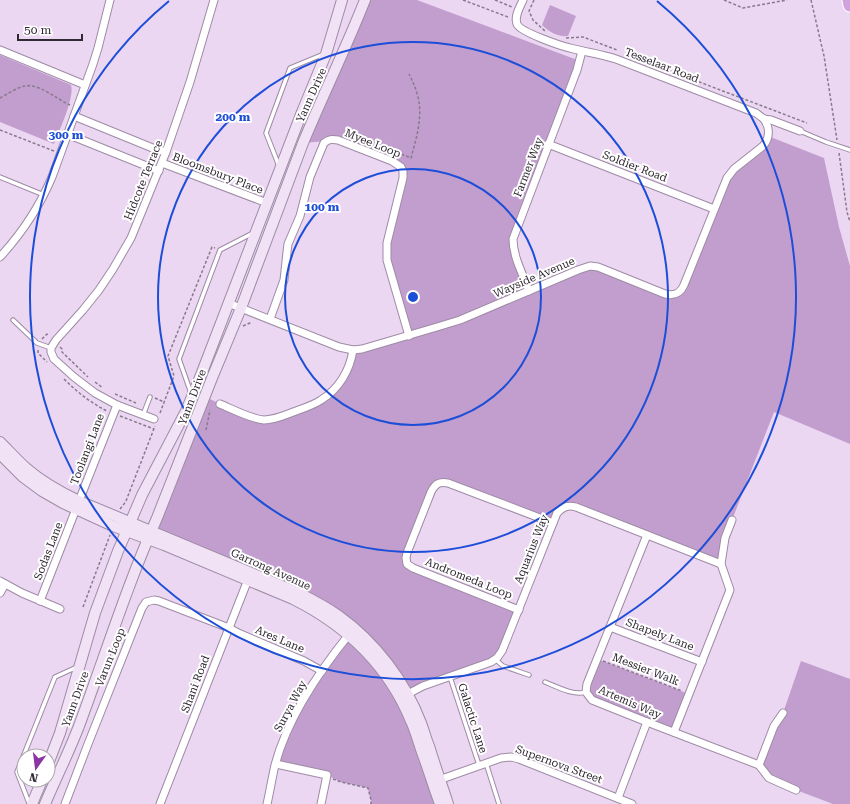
<svg xmlns="http://www.w3.org/2000/svg" width="850" height="804" font-family="'Roboto Serif',serif">
<rect width="100%" height="100%" fill="#ecd7f3"/>
<g fill="#c29ece">
<path d="M365 0H417L580 61 513 239 529 291 590 266 665 294 678 293 724 184 763 146 768 136 824 158 839 227 850 266V444L774 412 732 520 721 564 576 507H563L553 523 443 482 431 492 407 564 519 610 497 658 407 694 354 628 151 531 204 396 220 404 253 417 277 419 334 391 353 350 409 336 387 260 403 178 401 167 338 140 303 143Z"/>
<path d="M550 5 576 16 568 36C558 37 549 32 542 25Z"/>
<path d="M0 55 71 85C75 97 59 131 54 144L0 122Z"/>
<path d="M349 635 391 683 440 804H371V800L368 788 341 782 327 775 276 764 296 713Z"/>
<path d="M597 659 689 694 674 732 592 700 586 689Z"/>
<path d="M801 661 850 679V804H833L796 790 769 778 759 765 783 713Z"/>
</g>
<g fill="none" stroke-linecap="round" stroke-linejoin="round">
<g stroke="#9e8ba5" stroke-width="5.5">
<g id="lane">
<path d="M800 131 826 142 850 150"/>
<path d="M279 166 266 133 290 68 324 54"/>
<path d="M0 177 44 195"/>
<path d="M13 320 37 343 51 348"/>
<path d="M191 393 179 359 220 250 253 233"/>
<path d="M143 415 150 397"/>
<path d="M495 659 503 666 529 675"/>
<path d="M450 677 479 765"/>
<path d="M545 682C557 687 574 696 586 692"/>
<path d="M486 763 499 804"/>
<path d="M29 803 17 772 55 677 77 667"/>
</g>
</g>
<g stroke="#9e8ba5" stroke-width="9">
<g id="street">
<path d="M523 0C520 7 514 16 517 24 520 32 561 46 570 48 585 52 601 54 616 59L756 113 764 119 771 120 800 131"/>
<path d="M0 50 85 85"/>
<path d="M74 116 155 149 166 152"/>
<path d="M67 134 159 171"/>
<path d="M548 144 714 209"/>
<path d="M162 163 267 203"/>
<path d="M0 257C22 233 39 208 52 177L93 64 98 48 110 0"/>
<path d="M529 291C523 274 513 257 513 239L577 70 582 51"/>
<path d="M228 303 339 347 353 350 362 349 437 327 460 320 578 270 590 266 598 267 665 294C674 296 680 294 684 285L727 178 734 169 763 146C770 138 770 128 764 119"/>
<path d="M270 319 284 280 287 252 288 244 300 216 310 177 324 143C329 139 332 139 338 140L392 161 401 167 403 171V178L387 243V260L409 336"/>
<path d="M220 404C232 409 251 419 264 420 275 420 285 415 296 411 304 408 314 405 321 400 339 389 350 370 353 350"/>
<path d="M154 419 117 405 95 393 74 377 54 359 51 352V348L56 340 83 310 99 290 113 269 131 238 166 152 190 82 214 0"/>
<path d="M79 501 117 405"/>
<path d="M647 535 587 684 586 692 592 700 647 722 759 765 769 778 796 790"/>
<path d="M0 581 22 593 60 609"/>
<path d="M0 593 5 584"/>
<path d="M40 601 76 509"/>
<path d="M519 610 413 568 407 564 406 558 407 553 431 492C435 484 439 481 448 483L553 523"/>
<path d="M610 627 702 662"/>
<path d="M404 696 423 686 491 662 497 658 502 651 557 513C564 506 568 505 576 507L721 564"/>
<path d="M674 732 730 590 721 564 725 538 732 520"/>
<path d="M276 764 327 775 321 804"/>
<path d="M759 765 774 726 783 713"/>
<path d="M436 781 501 758 511 757 519 759 632 804"/>
<path d="M618 798 647 722"/>
<path d="M65 804 88 744 142 608 146 602 154 600 159 601 229 628 238 633 304 661 322 671"/>
<path d="M160 804 249 577"/>
<path d="M267 804C270 791 272 778 275 765 288 716 320 670 351 632"/>
</g>
</g>
<g stroke="#9e8ba5" stroke-width="12">
<g id="secondary">
<path d="M0 442C9 451 17 460 26 468 42 482 60 492 79 501L299 593C313 600 326 607 339 616 375 642 405 681 421 723 424 731 426 739 429 746 435 766 442 785 448 804"/>
<path d="M0 454 23 477 42 491 63 503 113 526 164 545 293 599C347 626 388 665 411 721 416 732 419 744 423 755 429 771 434 788 440 804"/>
<path d="M48 764 60 733 95 613 118 551 142 495 186 411 201 375 302 112 326 54 342 0"/>
<path d="M32 804 42 780"/>
<path d="M45 804C56 778 69 752 79 726 105 656 127 585 157 518L212 378 241 308 303 143C323 95 346 48 365 0"/>
</g>
</g>
<g stroke="#fff" stroke-width="15">
<path id="highway" d="M849 0 850 5"/>
</g>
<g stroke="#887a8c" stroke-width="1.5" stroke-dasharray="3 2" stroke-linecap="butt">
<path d="M463 0 508 17"/>
<path d="M495 0 512 7"/>
<path d="M534 0 529 11 533 20 545 31"/>
<path d="M724 0 743 8 787 0"/>
<path d="M811 0 824 56 837 140"/>
<path d="M566 38 583 37 617 50"/>
<path d="M652 64 807 123"/>
<path d="M0 98C7 94 18 87 25 86 39 83 58 100 70 105"/>
<path d="M0 130 54 151"/>
<path d="M839 153 847 212 850 222"/>
<path d="M399 158 401 154 411 158C416 139 423 118 418 97 416 89 413 82 409 74"/>
<path d="M243 326 252 322"/>
<path d="M42 339 47 334 49 336"/>
<path d="M60 347 62 349V352L88 377"/>
<path d="M38 350V353L47 362"/>
<path d="M64 379C77 392 91 403 107 411"/>
<path d="M95 382 103 388"/>
<path d="M115 394 136 403"/>
<path d="M155 398 164 402"/>
<path d="M160 413 174 376 168 356 212 247 215 248"/>
<path d="M120 416 154 429"/>
<path d="M206 430 210 410"/>
<path d="M120 509 124 504 126 501 155 426"/>
<path d="M83 607 110 535"/>
<path d="M603 661 682 691"/>
<path d="M333 779 341 782 368 788 371 800V804"/>
</g>
<use href="#lane" stroke="#fff" stroke-width="3.5"/>
<use href="#street" stroke="#fff" stroke-width="7"/>
<use href="#secondary" stroke="#f1e3f5" stroke-width="10"/>
<use href="#highway" stroke="#cfa2de" stroke-width="13"/>
</g>
<g fill="none" stroke="#1d4ed8" stroke-width="2">
<circle cx="413" cy="297" r="128"/>
<circle cx="413" cy="297" r="255"/>
<path d="M657 1A383 383 0 1 1 169 1"/>
</g>
<g text-anchor="middle" stroke-width="4" stroke-linejoin="round" paint-order="stroke">
<g font-size="11" fill="#2f2731" stroke="#fff">
<text transform="translate(662 65) rotate(21)" y="4">Tesselaar Road</text>
<text transform="translate(311 95) rotate(-66)" y="4">Yann Drive</text>
<text transform="translate(373 143) rotate(22)" y="4">Myee Loop</text>
<text transform="translate(635 166) rotate(21)" y="4">Soldier Road</text>
<text transform="translate(528 167) rotate(-69)" y="4">Farmer Way</text>
<text transform="translate(218 173) rotate(21)" y="4">Bloomsbury Place</text>
<text transform="translate(143 180) rotate(-68)" y="4">Hidcote Terrace</text>
<text transform="translate(534 277) rotate(-23)" y="4">Wayside Avenue</text>
<text transform="translate(192 397) rotate(-69)" y="4">Yann Drive</text>
<text transform="translate(87 449) rotate(-69)" y="4">Toolangi Lane</text>
<text transform="translate(531 549) rotate(-68)" y="4">Aquarius Way</text>
<text transform="translate(48 551) rotate(-69)" y="4">Sodas Lane</text>
<text transform="translate(271 569) rotate(24)" y="4">Garrong Avenue</text>
<text transform="translate(469 578) rotate(22)" y="4">Andromeda Loop</text>
<text transform="translate(660 634) rotate(21)" y="4">Shapely Lane</text>
<text transform="translate(280 639) rotate(23)" y="4">Ares Lane</text>
<text transform="translate(110 657) rotate(-68)" y="4">Varun Loop</text>
<text transform="translate(646 669) rotate(21)" y="4">Messier Walk</text>
<text transform="translate(195 684) rotate(-69)" y="4">Shani Road</text>
<text transform="translate(75 699) rotate(-70)" y="4">Yann Drive</text>
<text transform="translate(630 702) rotate(23)" y="4">Artemis Way</text>
<text transform="translate(290 706) rotate(-62)" y="4">Surya Way</text>
<text transform="translate(473 718) rotate(72)" y="4">Galactic Lane</text>
<text transform="translate(559 764) rotate(20)" y="4">Supernova Street</text>
</g>
</g>
<circle cx="413" cy="297" r="6" fill="#1d4ed8" stroke="#fff" stroke-width="2"/>
<g font-size="12" text-anchor="middle" font-weight="bold" fill="#1d4ed8" stroke="#fff" stroke-width="4" stroke-linejoin="round" paint-order="stroke">
<text x="233" y="121">200 m</text>
<text x="66" y="139">300 m</text>
<text x="322" y="211">100 m</text>
</g>
<g transform="translate(36 768) rotate(194)"><circle r="19" fill="#ffffff" stroke="#aca9ad"/>
<path d="M0-3L7 15L0 10L-7 15Z" fill="#8a35a3"/>
<text y="-6" font-size="11" font-weight="bold" text-anchor="middle" fill="#2f2731">N</text>
</g>
<path d="M18 34v6h64v-6" fill="none" stroke="#2f2731" stroke-width="2"/>
<text x="24" y="34" font-size="12" fill="#2f2731" stroke="#ffffff" stroke-width="3" paint-order="stroke">50 m</text>
</svg>
